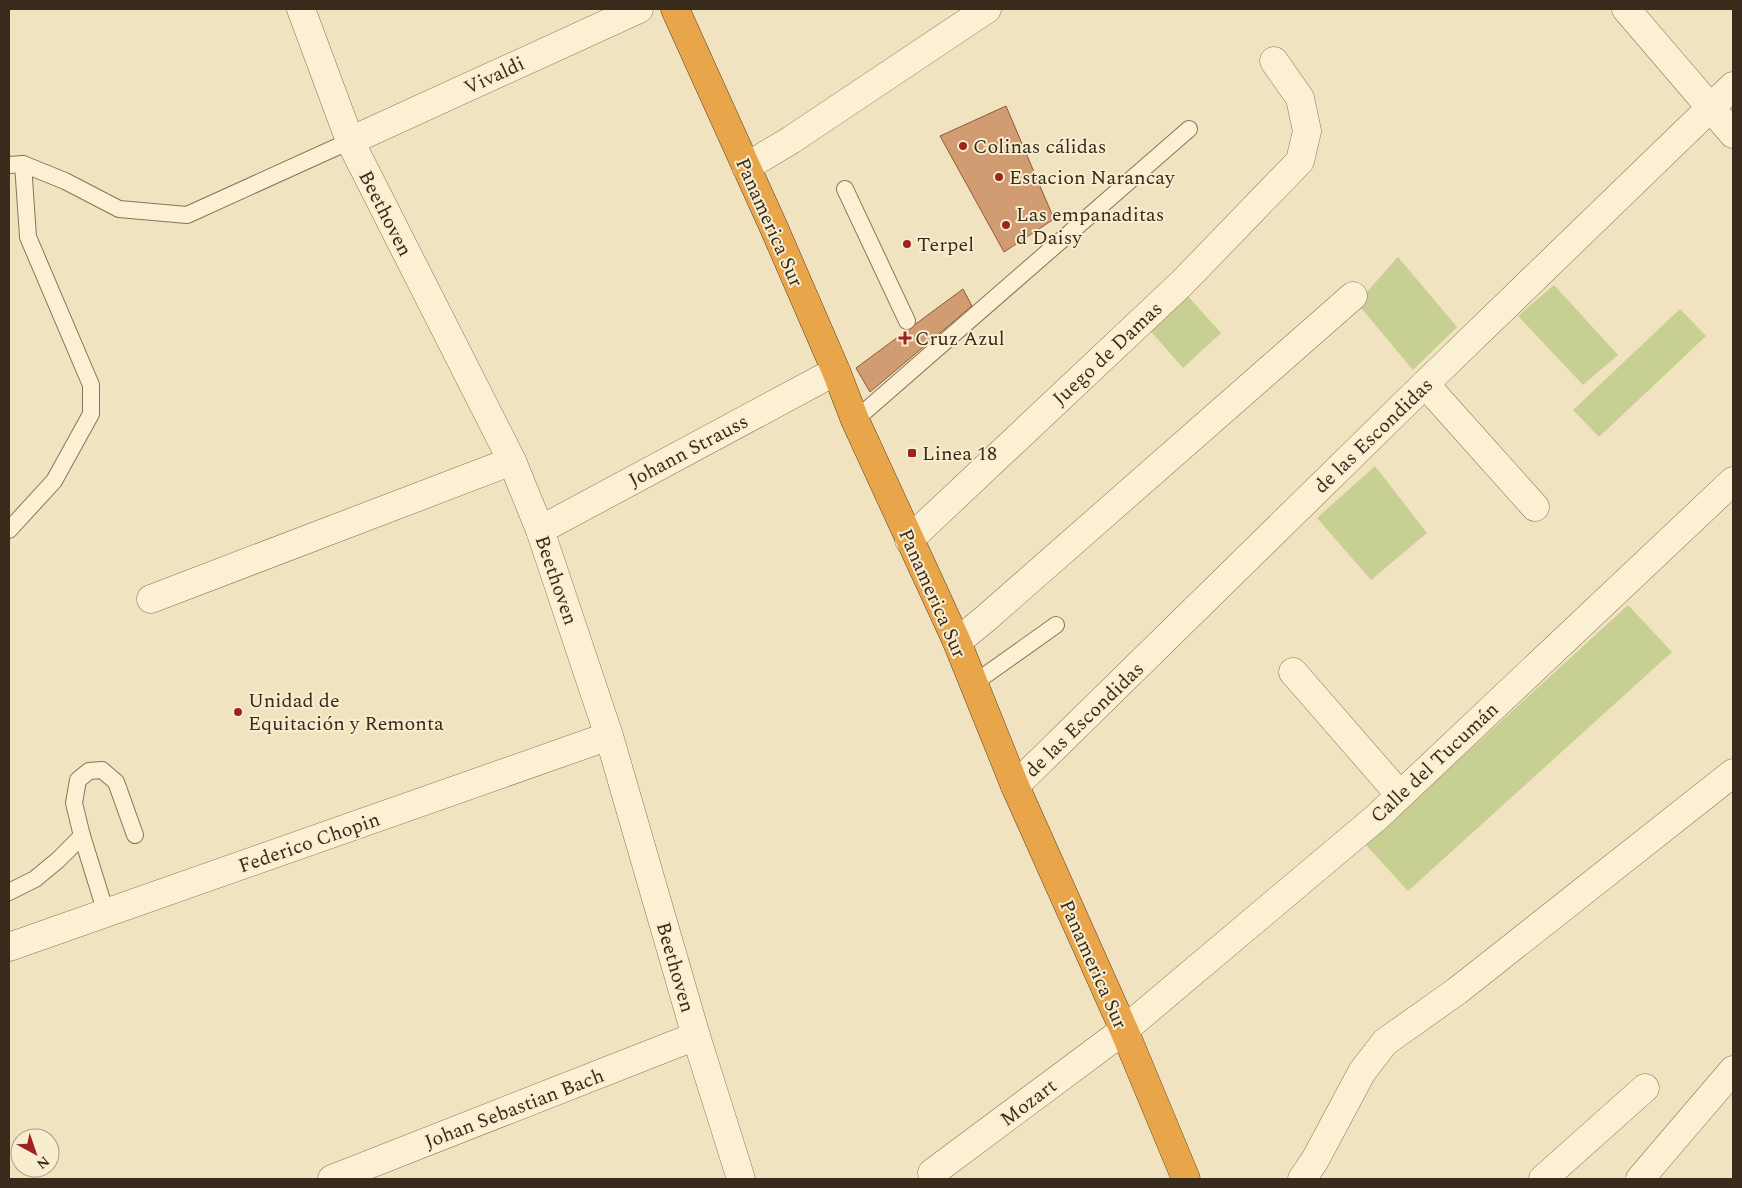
<svg xmlns="http://www.w3.org/2000/svg" width="1742" height="1188" font-family="Spectral,serif">
<rect width="100%" height="100%" fill="#f1e3bf"/>
<g fill="#c7d092">
<path d="M1398 257 1457 327 1413 370 1357 303Z"/>
<path d="M1554 285 1618 355 1583 385 1518 316Z"/>
<path d="M1185 293 1221 333 1183 368 1147 327Z"/>
<path d="M1680 309 1706 336 1599 437 1573 410Z"/>
<path d="M1375 466 1427 533 1371 580 1317 518Z"/>
<path d="M1628 605 1672 652 1408 891 1366 845Z"/>
</g>
<g fill="#d29c72" stroke="#8c5c3a">
<path d="M1006 106 1054 219 1004 252 940 136Z"/>
<path d="M963 289 972 306 870 392 856 368Z"/>
</g>
<g fill="none" stroke-linecap="round" stroke-linejoin="round">
<g stroke="#8b7356" stroke-width="18">
<g id="lane">
<path d="M9 165 23 164 65 181 119 209 187 215 350 141"/>
<path d="M845 189 907 321"/>
<path d="M855 420 1189 129"/>
<path d="M9 530 54 481 91 414V385L28 237 23 164"/>
<path d="M973 684 1056 625"/>
<path d="M9 892 35 879 58 860 82 836"/>
<path d="M106 913 82 836 74 803 78 780 89 771 102 770 116 782 135 835"/>
</g>
</g>
<g stroke="#8b7356" stroke-width="29">
<g id="street">
<path d="M301 9 350 141 512 461 540 530 609 736 696 1036 741 1179"/>
<path d="M1626 9 1733 134"/>
<path d="M350 141 639 9"/>
<path d="M746 167 791 140 987 9"/>
<path d="M1425 384 1535 507"/>
<path d="M540 530 836 371"/>
<path d="M909 540 1182 283 1300 161 1307 131 1300 98 1274 61"/>
<path d="M151 599 512 461"/>
<path d="M957 642 985 619 1353 296"/>
<path d="M1293 672 1400 795"/>
<path d="M1015 786 1425 384 1733 86"/>
<path d="M9 947 609 736"/>
<path d="M932 1173 1124 1030 1377 817 1733 481"/>
<path d="M332 1179 696 1036"/>
<path d="M1302 1179 1315 1160 1362 1072 1385 1042 1457 991 1733 773"/>
<path d="M1543 1179 1645 1088"/>
<path d="M1640 1179 1733 1070"/>
</g>
</g>
<g stroke="#58412b" stroke-width="29">
<path id="highway" d="M675 9 774 228 836 371 855 420 957 642 1015 786 1124 1030 1186 1179"/>
</g>
<use href="#lane" stroke="#fbf0d3" stroke-width="16"/>
<use href="#street" stroke="#fbf0d3" stroke-width="28"/>
<use href="#highway" stroke="#e8a549" stroke-width="28"/>
</g>
<g fill="#9f2321" stroke="#f8edcf" stroke-width="2">
<circle cx="963" cy="146" r="5"/>
<circle cx="999" cy="177" r="5"/>
<circle cx="1006" cy="225" r="5"/>
<circle cx="907" cy="244" r="5"/>
<path d="M902.5 330.5h5v5h5v5h-5v5h-5v-5h-5v-5h5z"/>
<rect x="907" y="448" width="10" height="10" rx="2.5"/>
<circle cx="238" cy="712" r="5"/>
</g>
<g text-anchor="middle" stroke-width="4" stroke-linejoin="round" paint-order="stroke">
<g font-size="20" fill="#392b1c" stroke="#f8edcf">
<text transform="translate(494 75) rotate(-25)" y="7">Vivaldi</text>
<text transform="translate(386 213) rotate(63)" y="7">Beethoven</text>
<text transform="translate(770 222) rotate(66)" y="7">Panamerica Sur</text>
<text transform="translate(1107 353) rotate(-43)" y="7">Juego de Damas</text>
<text transform="translate(1373 435) rotate(-44)" y="7">de las Escondidas</text>
<text transform="translate(688 450) rotate(-28)" y="7">Johann Strauss</text>
<text transform="translate(557 580) rotate(71)" y="7">Beethoven</text>
<text transform="translate(933 593) rotate(66)" y="7">Panamerica Sur</text>
<text transform="translate(1084 719) rotate(-44)" y="7">de las Escondidas</text>
<text transform="translate(1434 762) rotate(-43)" y="7">Calle del Tucumán</text>
<text transform="translate(309 842) rotate(-19)" y="7">Federico Chopin</text>
<text transform="translate(1094 964) rotate(66)" y="7">Panamerica Sur</text>
<text transform="translate(676 967) rotate(74)" y="7">Beethoven</text>
<text transform="translate(1028 1102) rotate(-37)" y="7">Mozart</text>
<text transform="translate(514 1108) rotate(-21)" y="7">Johan Sebastian Bach</text>
</g>
<g font-size="20" fill="#392b1c" stroke="#f8edcf" text-anchor="start">
<text x="973" y="153">Colinas cálidas</text>
<text x="1009" y="184">Estacion Narancay</text>
<text x="1016" y="221">Las empanaditas<tspan x="1016" dy="23">d Daisy</tspan></text>
<text x="917" y="251">Terpel</text>
<text x="915" y="345">Cruz Azul</text>
<text x="922" y="460">Linea 18</text>
<text x="248" y="707">Unidad de<tspan x="248" dy="23">Equitación y Remonta</tspan></text>
</g>
</g>
<rect width="1742" height="1188" fill="none" stroke="#392b1c" stroke-width="20"/>
<g transform="translate(35 1153) rotate(140)"><circle r="24" fill="#f8edcf" stroke="#ac9f87"/>
<path d="M0-4L9 19L0 12L-9 19Z" fill="#9f2321"/>
<text y="-8" font-size="14" font-weight="bold" text-anchor="middle" fill="#392b1c">N</text>
</g>
</svg>
